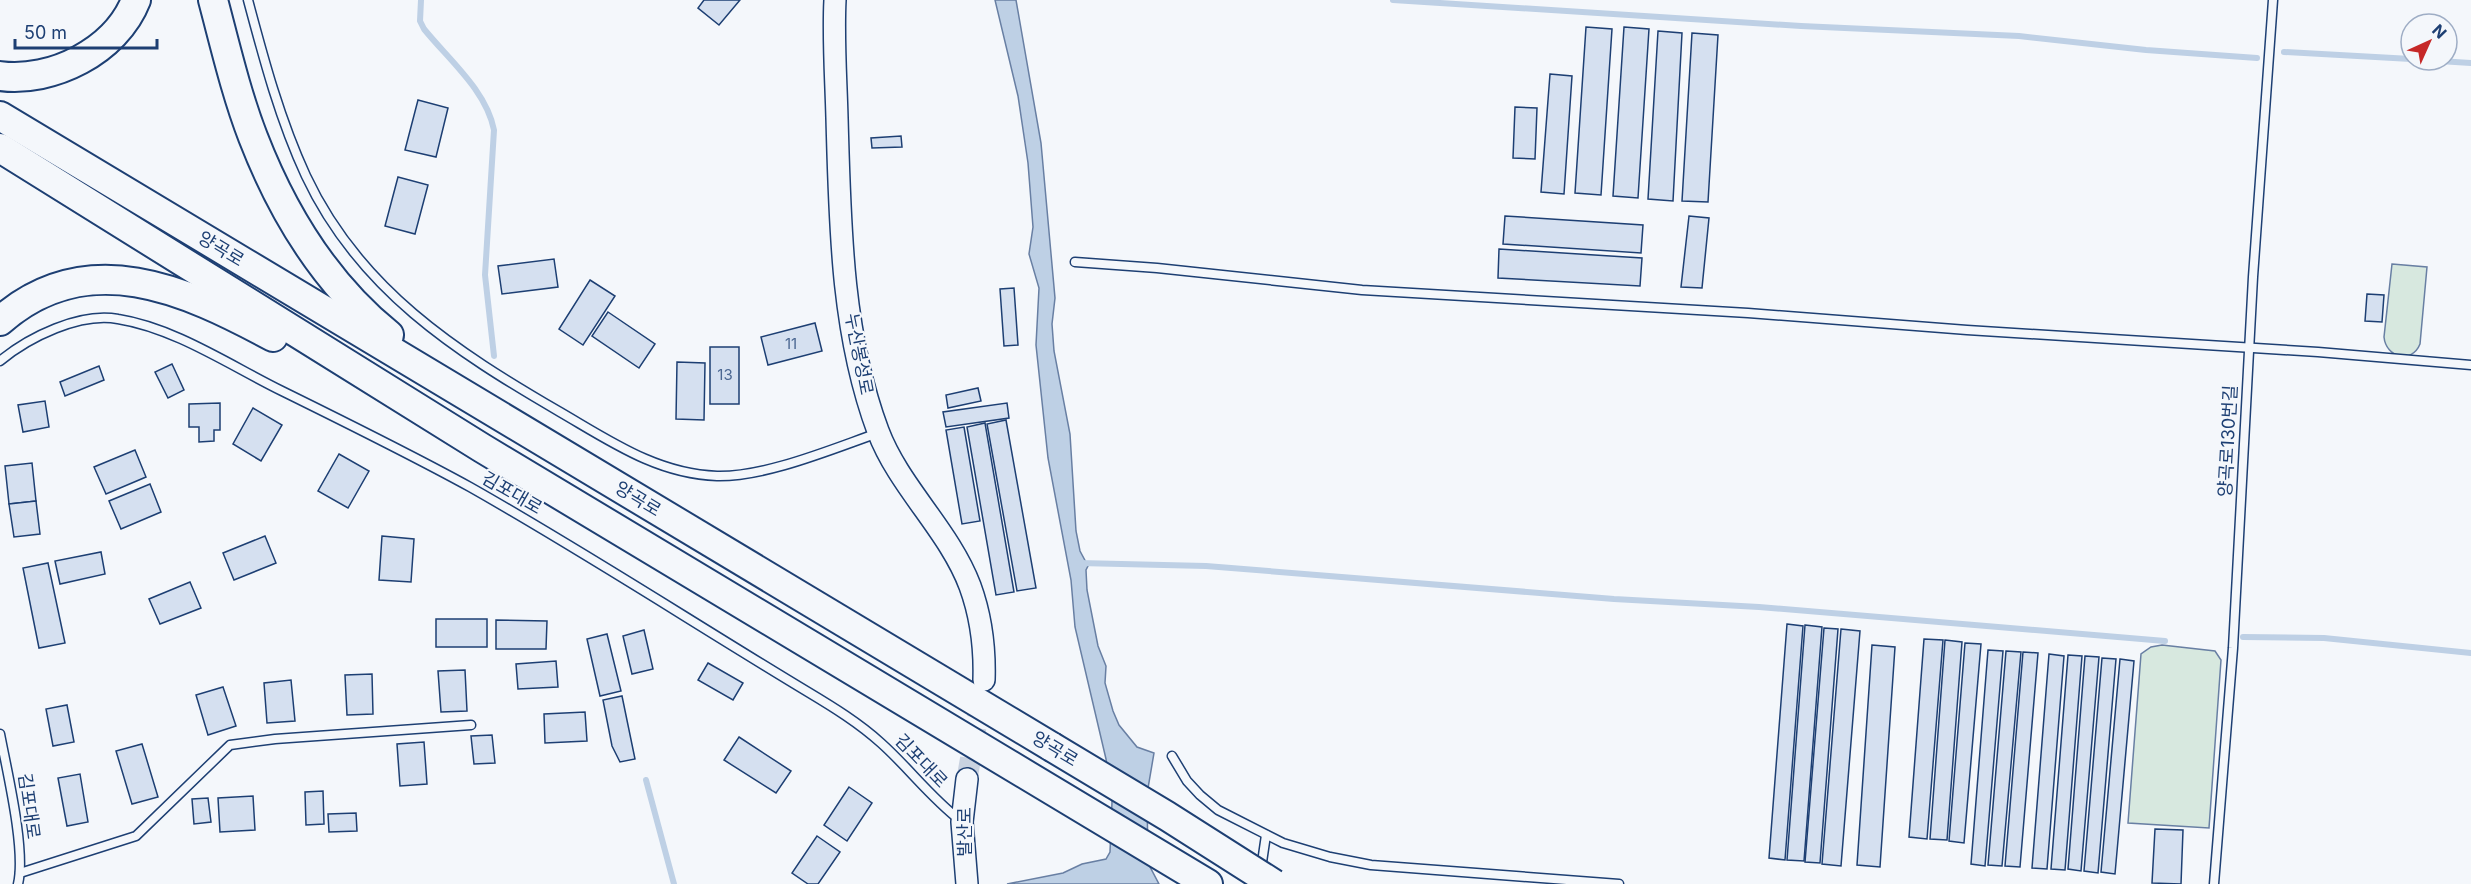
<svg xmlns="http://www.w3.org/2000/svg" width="2471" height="884" font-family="Inter,'Noto Sans KR',sans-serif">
<rect width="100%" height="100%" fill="#f4f7fb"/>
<g fill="#d7e8df" stroke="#687fa3" stroke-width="1.5">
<path d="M2392 264 2427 267 2420 344C2412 364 2386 358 2384 337Z"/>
<path d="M2162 645 2215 651 2221 660 2209 828 2128 823 2141 654 2151 647Z"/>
</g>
<path fill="#bed0e5" stroke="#687fa3" stroke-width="1.5" d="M995 0H1016L1041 143 1055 298 1052 324 1054 351 1070 434 1076 531 1080 551 1088 566 1086 570 1087 590 1098 646 1106 666 1105 683 1113 711 1119 725 1137 747 1154 753 1147 794 1148 863 1159 884H1007L1063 873 1082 864 1106 859 1110 852 1112 802 1106 759 1075 627 1071 580 1048 458 1036 345 1039 288 1029 254 1033 227 1028 163 1018 96Z"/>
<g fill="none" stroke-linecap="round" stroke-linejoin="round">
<g stroke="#bed0e5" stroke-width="6">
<path d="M421 0 420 21 424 29C449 60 486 90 494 130L485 275 494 356"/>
<path d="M1393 0 1801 26 2019 36 2146 50 2257 58"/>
<path d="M2284 52 2411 59"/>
<path d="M2423 60 2471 63"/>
<path d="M1079 563 1206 566 1614 599 1759 607 2165 641"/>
<path d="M2243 637 2324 638 2471 653"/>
<path d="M646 780 674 884"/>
</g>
</g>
<g fill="#d5e0f0" stroke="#1d3f73" stroke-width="1.5">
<path d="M704 0H740L719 25 698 8Z"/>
<path d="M1586 27 1612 29 1601 195 1575 193Z"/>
<path d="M1624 27 1649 29 1638 198 1613 196Z"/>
<path d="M1658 31 1682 33 1673 201 1648 199Z"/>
<path d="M1692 33 1718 35 1708 202 1682 201Z"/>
<path d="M1550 74 1572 76 1564 194 1541 192Z"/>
<path d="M418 100 448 108 436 157 405 150Z"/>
<path d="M1515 107 1537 108 1535 159 1513 158Z"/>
<path d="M901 136 902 147 872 148 871 138Z"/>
<path d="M398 177 428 185 415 234 385 226Z"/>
<path d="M1505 216 1643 225 1641 253 1503 244Z"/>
<path d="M1689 216 1709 218 1702 288 1681 287Z"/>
<path d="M1499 249 1642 258 1640 286 1498 278Z"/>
<path d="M554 259 558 287 502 294 498 266Z"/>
<path d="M590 280 615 296 583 345 559 329Z"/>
<path d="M1014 288 1018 345 1004 346 1000 289Z"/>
<path d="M2367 294 2384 295 2382 322 2365 321Z"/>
<path d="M608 312 655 344 639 368 592 336Z"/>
<path d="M815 323 822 351 768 365 761 337Z"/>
<rect x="710" y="347" width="29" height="57"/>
<path d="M677 362 705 363 704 420 676 419Z"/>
<path d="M172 364 184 390 168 398 155 372Z"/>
<path d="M99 366 104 380 65 396 60 382Z"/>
<path d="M978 388 981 401 948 408 946 395Z"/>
<path d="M45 401 49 427 23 432 18 405Z"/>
<path d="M220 403V430H214V441L199 442V427H189V404Z"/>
<path d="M1007 403 1009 418 946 427 943 412Z"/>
<path d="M253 408 282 425 261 461 233 444Z"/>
<path d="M1006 420 1036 588 1017 591 987 424Z"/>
<path d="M985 423 1014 592 996 595 967 427Z"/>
<path d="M964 427 980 521 962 524 946 430Z"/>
<path d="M135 450 146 477 106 494 94 467Z"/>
<path d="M339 454 369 471 348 508 318 491Z"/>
<path d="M32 463 36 501 9 504 5 466Z"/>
<path d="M150 484 161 512 121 529 109 501Z"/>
<path d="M36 501 40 534 14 537 9 504Z"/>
<path d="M265 536 276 563 234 580 223 553Z"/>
<path d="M382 536 414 539 411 582 379 580Z"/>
<path d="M101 552 105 574 60 584 55 561Z"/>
<path d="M48 563 65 643 39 648 23 568Z"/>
<path d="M190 582 201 608 160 624 149 599Z"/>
<rect x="436" y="619" width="51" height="28"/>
<path d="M496 620 547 621 546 649H496Z"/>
<path d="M1787 624 1803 626 1785 860 1769 858Z"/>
<path d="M1805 625 1822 627 1804 861 1787 860Z"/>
<path d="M1824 628 1838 629 1820 863 1805 862Z"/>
<path d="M1841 629 1860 631 1841 866 1822 864Z"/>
<path d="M644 630 653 669 632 674 623 636Z"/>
<path d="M607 634 621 691 600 696 587 639Z"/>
<path d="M1924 639 1943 640 1927 839 1909 837Z"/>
<path d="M1945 640 1962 642 1947 840 1930 839Z"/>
<path d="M1965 643 1981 644 1964 843 1949 841Z"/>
<path d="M1872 645 1895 647 1880 867 1857 865Z"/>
<path d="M1988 650 2003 651 1985 866 1971 864Z"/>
<path d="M2006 651 2021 652 2002 866 1988 865Z"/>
<path d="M2023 652 2038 653 2020 867 2005 866Z"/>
<path d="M2049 654 2064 656 2047 869 2032 868Z"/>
<path d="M2068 655 2082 656 2065 870 2051 869Z"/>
<path d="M2085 656 2099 657 2081 871 2068 869Z"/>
<path d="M2102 658 2116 659 2098 873 2084 871Z"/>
<path d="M2120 659 2134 661 2115 874 2101 872Z"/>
<path d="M556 661 558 687 518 689 516 664Z"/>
<path d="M708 663 743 683 733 700 698 680Z"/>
<path d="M465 670 467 711 441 712 438 671Z"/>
<path d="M372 674 373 714 347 715 345 675Z"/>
<path d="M291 680 295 721 267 723 264 683Z"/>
<path d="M223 687 236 726 208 735 196 695Z"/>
<path d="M622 696 635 759 620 762 612 746 603 700Z"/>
<path d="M67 705 74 742 53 746 46 709Z"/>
<path d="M585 712 587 741 545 743 544 714Z"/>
<path d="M492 735 495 763 474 764 471 736Z"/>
<path d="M739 737 791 771 776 793 724 760Z"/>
<path d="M424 742 427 784 400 786 397 744Z"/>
<path d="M142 744 158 797 132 804 116 751Z"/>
<path d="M80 774 88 822 67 826 58 778Z"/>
<path d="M849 787 872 803 847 841 824 825Z"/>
<path d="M323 791 324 824 306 825 305 792Z"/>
<path d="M253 796 255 830 220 832 218 798Z"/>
<path d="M208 798 211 822 194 824 192 799Z"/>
<path d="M356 813 357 831 329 832 328 814Z"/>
<path d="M2155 829 2183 830 2181 884 2152 883Z"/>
<path d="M817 836 840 852 818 884H808L792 873Z"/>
</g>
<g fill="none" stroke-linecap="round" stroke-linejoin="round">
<path stroke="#c9d2e0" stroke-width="21" stroke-dasharray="21 10" stroke-linecap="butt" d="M967 779 982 692"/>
<g stroke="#1d3f73" stroke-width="11">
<g id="service">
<path d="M248 0C264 60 280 120 306 176 359 289 455 351 560 412 610 441 657 474 717 476 766 477 832 449 878 433"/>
<path d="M1075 262 1157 268 1362 290 1748 313 1967 330 2318 352 2471 365"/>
<path d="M0 361C29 337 80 312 118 319 175 328 231 366 282 391 345 422 408 453 470 487 585 552 695 624 808 692 833 707 859 723 881 743 909 768 930 797 961 821"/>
<path d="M0 734C7 771 26 850 18 884"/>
<path d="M1172 756 1187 781 1200 795 1218 810 1283 843 1330 857 1371 865 1619 884"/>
<path d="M1261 869 1266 835"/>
<path d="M20 873 136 836 230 745 275 739 471 725"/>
<path d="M2214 884 2233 648 2253 277 2273 0"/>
</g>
</g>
<g stroke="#1d3f73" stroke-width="24">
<g id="tertiary">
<path d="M835 0C833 39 836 79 837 118 840 222 841 332 878 431 899 487 949 530 970 586 981 616 985 648 984 680"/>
<path d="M967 779 962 822 967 884"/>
</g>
</g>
<g stroke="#1d3f73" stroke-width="32">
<g id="trunk">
<path d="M213 0C225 45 236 93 253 137 282 212 326 284 389 335"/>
<path d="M0 76C52 83 116 51 136 0"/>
<path d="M0 116 1052 747"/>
<path d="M0 148 482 448 1208 884"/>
<path d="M0 321C87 244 186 290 273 337"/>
</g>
</g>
<use href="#service" stroke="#f4f7fb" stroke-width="8"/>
<use href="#tertiary" stroke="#f4f7fb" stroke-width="21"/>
<use href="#trunk" stroke="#f4f7fb" stroke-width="28"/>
<g stroke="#1d3f73" stroke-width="32" stroke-linecap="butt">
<path id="trunk-bridge" d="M1052 747 1167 816 1274 884"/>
</g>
<use href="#trunk-bridge" stroke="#f4f7fb" stroke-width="28"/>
</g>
<g text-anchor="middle" stroke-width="4.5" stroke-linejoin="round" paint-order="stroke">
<g font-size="15" fill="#4b6792">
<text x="791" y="349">11</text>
<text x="725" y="380">13</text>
</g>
<g font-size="18" fill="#1d3f73" stroke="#f4f7fb">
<text transform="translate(221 249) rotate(31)" y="6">양곡로</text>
<text transform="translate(859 354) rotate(79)" y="6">누산봉성로</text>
<text transform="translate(2228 441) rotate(-87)" y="6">양곡로130번길</text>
<text transform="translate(512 493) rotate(30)" y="6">김포대로</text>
<text transform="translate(638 499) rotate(31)" y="6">양곡로</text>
<text transform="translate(1055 749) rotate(31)" y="6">양곡로</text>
<text transform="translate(921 761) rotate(46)" y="6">김포대로</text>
<text transform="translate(29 806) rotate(82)" y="6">김포대로</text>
<text transform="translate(965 832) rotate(-90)" y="6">발산로</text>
</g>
</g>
<g transform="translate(2429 42) rotate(45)"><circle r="28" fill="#f4f7fb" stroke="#9eadc5" stroke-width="1.5"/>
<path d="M0-4.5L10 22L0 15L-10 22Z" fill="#c62828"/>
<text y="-9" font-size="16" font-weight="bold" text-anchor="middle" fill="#1d3f73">N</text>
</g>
<path d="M15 39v9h142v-9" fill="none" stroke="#1d3f73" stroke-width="3"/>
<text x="24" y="39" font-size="18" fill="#1d3f73" stroke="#f4f7fb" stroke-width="4.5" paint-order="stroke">50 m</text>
</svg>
